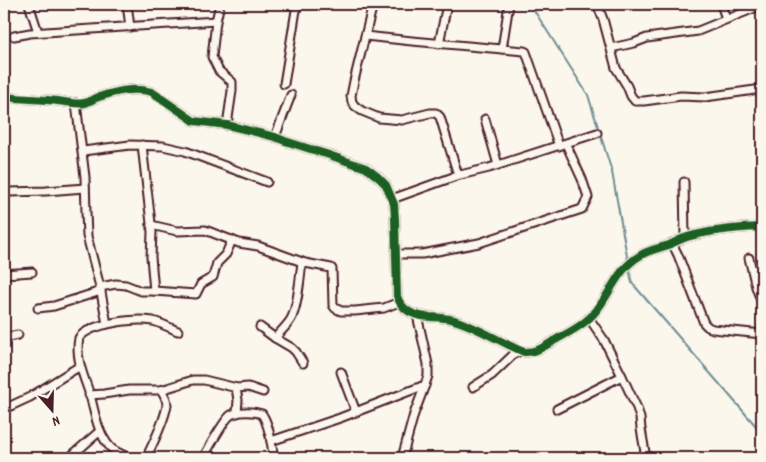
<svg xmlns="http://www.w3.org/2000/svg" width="766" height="462" font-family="Dekko,sans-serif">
<rect width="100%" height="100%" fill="#fbf7ec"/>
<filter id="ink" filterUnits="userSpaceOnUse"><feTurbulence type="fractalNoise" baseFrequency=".02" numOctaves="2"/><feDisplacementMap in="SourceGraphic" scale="10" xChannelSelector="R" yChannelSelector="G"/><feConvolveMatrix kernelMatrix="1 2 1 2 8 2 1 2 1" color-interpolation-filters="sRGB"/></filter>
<g filter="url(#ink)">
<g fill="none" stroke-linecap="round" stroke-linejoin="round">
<g stroke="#6f8e96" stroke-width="2">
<path d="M530 4 588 95 612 172 628 262"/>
<path d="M629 267 632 283 762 433"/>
</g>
<g stroke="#4a1f2b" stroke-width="11">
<g id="minor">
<path d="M29 4 38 32"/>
<path d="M127 4 130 27"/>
<path d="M220 4 216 21 212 57 219 71 232 82V91L227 125"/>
<path d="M373 4 354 81 351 96 352 102 355 106 362 111 379 118 402 120 430 113H436L440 117 458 175"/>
<path d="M597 4 603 19 616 68 627 86 631 96 635 101H644L681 96 705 97 762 89"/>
<path d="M721 4 726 19"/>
<path d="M14 36 30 33 216 21"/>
<path d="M365 36 412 41 524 51 526 52 559 146"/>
<path d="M439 44 447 4"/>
<path d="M611 48 634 43 647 38 698 31 762 5"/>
<path d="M502 49 509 4"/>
<path d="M284 84 297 4"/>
<path d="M4 97C22 99 40 99 58 101 67 102 76 105 85 103 90 102 94 98 99 97 117 91 134 87 152 92L194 121 227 125 275 137 285 141 329 155 366 168 378 177 386 185 394 204 395 219 397 296C399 302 402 307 408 311 421 320 442 315 457 321 481 329 502 343 524 352 535 353 543 347 552 342 567 333 585 325 596 311 612 291 617 269 641 255 649 250 660 248 669 245 675 242 681 239 687 237 711 230 737 228 762 227"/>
<path d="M76 103 85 177 86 212 87 236 100 287 107 324"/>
<path d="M485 119 498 165"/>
<path d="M275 137 291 95"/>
<path d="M142 145 152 232 151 257 154 291"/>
<path d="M83 151 130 145 163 146 185 151 267 182"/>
<path d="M684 182 685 237"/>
<path d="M4 188 5 191 10 192 46 191 85 188"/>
<path d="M392 199 456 176 489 168 597 133"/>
<path d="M151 225 177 231 205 230 239 243 258 246 305 263 331 268 332 269 333 305 335 308 341 311H355L384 308 399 302"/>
<path d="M672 243 678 255 704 323 708 327 713 329 762 334"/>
<path d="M396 254H422L479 243 582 209 588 197 582 179 566 144"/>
<path d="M749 258 756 287 762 303"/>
<path d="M4 274 32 272"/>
<path d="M100 287 116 284 126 285 141 291H154L196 294 201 284 213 277 217 263 226 254 232 240"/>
<path d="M38 308 54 306 101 291"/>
<path d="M260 327 275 338 292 348 296 352 303 363"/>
<path d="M4 338 18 335"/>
<path d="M275 338C280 332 287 326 291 319 298 307 300 277 302 262"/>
<path d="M341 372 356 412"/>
<path d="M622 376 637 408 640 418 641 429 646 458"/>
<path d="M473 387 492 375 514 354 521 351"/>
<path d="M236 388 238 400 237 413"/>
<path d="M89 395 104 394 129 390H161L193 380H204L237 388 248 387 263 392"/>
<path d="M4 409 30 397 80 366"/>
<path d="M557 409 622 376 604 340 589 318"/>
<path d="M271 441 340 418 425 385"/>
<path d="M69 458 100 431"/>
<path d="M130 458C124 455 114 452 110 447 97 432 95 413 90 395 84 377 75 358 79 338 90 323 135 318 153 321 161 323 170 328 178 331"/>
<path d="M146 458C152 446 165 418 167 405 167 399 164 394 161 390"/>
<path d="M203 458C208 450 224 419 231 415 238 411 253 411 262 414 270 426 271 444 274 458"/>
<path d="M402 458 414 414 425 385 428 376V364L417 315"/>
</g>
</g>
<use href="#minor" stroke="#fbf7ec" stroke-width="7"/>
<g stroke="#fbf7ec" stroke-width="11">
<path id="cycleway" d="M4 97C22 99 40 99 58 101 67 102 76 105 85 103 90 102 94 98 99 97 117 91 134 87 152 92L194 121 227 125 275 137 285 141 329 155 366 168 378 177 386 185 394 204 395 219 397 296C399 302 402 307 408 311 421 320 442 315 457 321 481 329 502 343 524 352 535 353 543 347 552 342 567 333 585 325 596 311 612 291 617 269 641 255 649 250 660 248 669 245 675 242 681 239 687 237 711 230 737 228 762 227"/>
</g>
<use href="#cycleway" stroke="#1b5e20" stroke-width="8"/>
</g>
</g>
<rect width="766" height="462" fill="none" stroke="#fbf7ec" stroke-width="20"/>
<rect x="10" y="10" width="746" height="442" fill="none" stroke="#4a1f2b" stroke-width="2" filter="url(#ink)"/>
<g transform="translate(52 410) rotate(160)" stroke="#fbf7ec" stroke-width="4" paint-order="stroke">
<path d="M0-4L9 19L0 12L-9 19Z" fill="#4a1f2b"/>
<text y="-8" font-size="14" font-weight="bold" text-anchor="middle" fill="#4a1f2b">N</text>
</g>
</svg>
